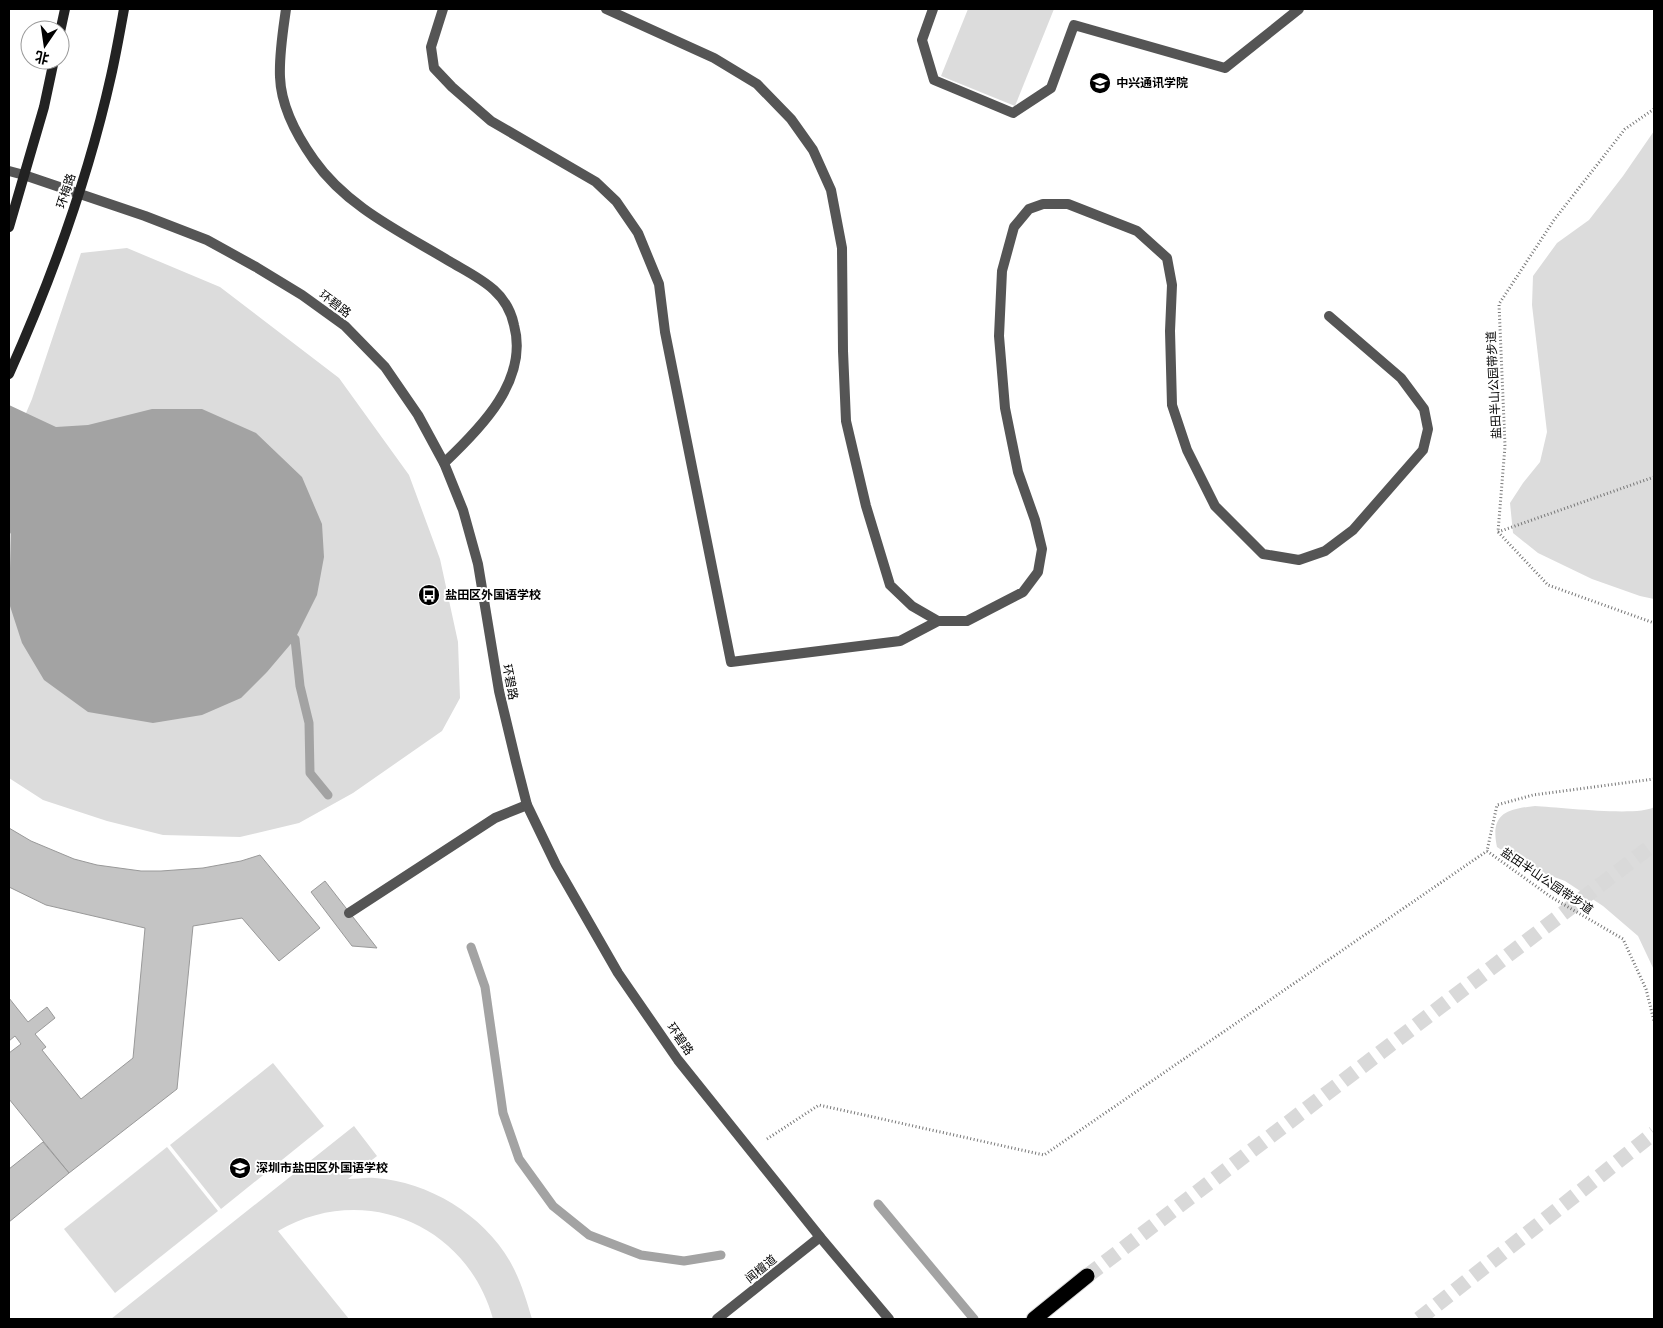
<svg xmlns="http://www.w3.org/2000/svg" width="1663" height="1328" font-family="'DejaVu Sans','Noto Sans SC',sans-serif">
<rect width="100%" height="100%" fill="#fff"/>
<g fill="#dcdcdc">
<path d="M968 9H1054L1015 106 941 76Z"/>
<path d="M1654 131V599L1640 596 1592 579 1538 553 1513 533 1510 503 1523 483 1540 462 1547 432 1532 305 1533 276 1557 243 1589 220 1623 176Z"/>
<path d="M127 248 220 287 339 378 409 475 440 559 458 642 460 698 442 731 353 793 299 823 240 837 163 835 107 821 43 800 9 778V453L32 399 81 253Z"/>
<path d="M1535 806C1558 807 1638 817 1654 807V970L1638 936 1603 906 1565 881 1527 867 1497 847C1490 814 1506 809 1535 806Z"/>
<path d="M273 1063 324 1126 221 1209 170 1145Z"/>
<path d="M354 1126 377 1156 348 1179C357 1179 366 1177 375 1178 431 1182 489 1218 514 1269 522 1285 527 1302 532 1319H493C467 1224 363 1181 278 1231L349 1319H111Z"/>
<path d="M167 1147 218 1211 115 1293 64 1229Z"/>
</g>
<path fill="#a3a3a3" d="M9 405 56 427 88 425 152 409H202L256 433 302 477 322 524 324 557 317 595 295 639 267 672 241 698 202 715 153 723 88 712 44 680 22 643 9 603 11 534 9 531Z"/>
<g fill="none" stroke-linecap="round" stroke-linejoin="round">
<g stroke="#a3a3a3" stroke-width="9">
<path d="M295 639 300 686 309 723 310 773 328 795"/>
<path d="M471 947 485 987 503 1113 519 1159 553 1206 589 1235 641 1255 684 1261 721 1255"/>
<path d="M878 1204 974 1319"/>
</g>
</g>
<g fill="#c4c4c4" stroke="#999">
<path d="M9 828 31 841 74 859 97 865 141 871H161L203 868 241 861 260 855 320 928 279 961 242 918 193 926 177 1089 69 1173 9 1099V1053L21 1044 15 1036 9 1041V998L28 1022 47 1007 55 1018 35 1034 46 1047 42 1050 81 1099 133 1058 145 928 46 905 9 887Z"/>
<path d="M325 881 377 948 352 946 311 892Z"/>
<path d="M43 1142 69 1173 9 1222V1169Z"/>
</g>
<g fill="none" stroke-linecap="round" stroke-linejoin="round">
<g stroke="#d9d9d9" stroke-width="15" stroke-dasharray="15 8" stroke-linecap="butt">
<path d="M1087 1276 1654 844"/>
<path d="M1419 1319 1654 1133"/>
</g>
<g stroke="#dbdbdb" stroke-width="17">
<path id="motorway" d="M1034 1319 1087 1276"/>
</g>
<g stroke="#777" stroke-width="3" stroke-dasharray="1 2.5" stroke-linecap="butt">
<path d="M1654 109 1625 129 1554 220 1499 304 1505 446 1498 532 1548 585 1654 623"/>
<path d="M1498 532 1654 477"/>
<path d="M1654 779 1533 795 1497 805 1487 851 1551 897 1623 939 1646 989 1654 1021"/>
<path d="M767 1139 819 1105 1044 1155 1487 851"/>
</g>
<g stroke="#555" stroke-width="10">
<path d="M933 9 922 40 934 80 1013 113 1051 88 1074 25 1225 68 1299 9"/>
<path d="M349 913 495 818 527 805"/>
</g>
<g stroke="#555" stroke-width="10">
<path d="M286 9C283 31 279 54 280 77 281 106 297 136 314 160 347 207 401 232 449 261 464 270 481 278 494 290 504 299 511 311 514 325 529 380 481 428 444 463"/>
<path d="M443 9 431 47 434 68 452 87 491 121 596 182 616 201 638 233 659 284 665 332 731 662 900 641 938 621"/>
<path d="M606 9 714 58 757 84 791 119 813 150 831 190 842 248 843 351 846 421 866 506 890 585 912 606 938 621H967L1023 592 1038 572 1042 549 1035 520 1018 472 1005 408 999 336 1002 271 1014 227 1029 209 1043 204H1068L1137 231 1167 258 1172 285 1170 331 1172 405 1187 450 1215 506 1263 554 1299 560 1325 551 1353 530 1423 450 1428 429 1424 409 1401 378 1329 316"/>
<path d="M9 171 24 175"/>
<path d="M717 1319 820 1237"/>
</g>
<path stroke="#555" stroke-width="10" d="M24 175 145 216 207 240 256 267 302 295 345 326 385 367 418 415 444 463 463 510 478 564 499 691 516 762 527 805 556 865 618 973 678 1060 820 1237 889 1319"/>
<g stroke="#222" stroke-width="10">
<path d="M60 32 65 9"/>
<path d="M9 227 44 107 54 60"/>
<path d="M9 374C52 278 88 179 111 76 116 54 120 31 124 9"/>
</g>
<use href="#motorway" stroke="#000" stroke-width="15"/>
</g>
<defs>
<g id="university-disc" transform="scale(1.125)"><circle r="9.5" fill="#000" stroke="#fff"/><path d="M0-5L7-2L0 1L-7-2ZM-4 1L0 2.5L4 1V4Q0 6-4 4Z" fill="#fff"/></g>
<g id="bus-disc" transform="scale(1.125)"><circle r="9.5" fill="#000" stroke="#fff"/><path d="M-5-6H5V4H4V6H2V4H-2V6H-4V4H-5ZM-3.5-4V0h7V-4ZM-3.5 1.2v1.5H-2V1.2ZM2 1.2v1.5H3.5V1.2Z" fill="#fff"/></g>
<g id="school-disc" transform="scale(1.125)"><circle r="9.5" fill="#000" stroke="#fff"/><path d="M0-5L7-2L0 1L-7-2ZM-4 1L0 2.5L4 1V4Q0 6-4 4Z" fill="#fff"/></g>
</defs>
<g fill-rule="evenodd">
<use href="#university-disc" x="1100" y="83"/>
<use href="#bus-disc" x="429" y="595"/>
<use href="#school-disc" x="240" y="1168"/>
</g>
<g text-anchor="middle" stroke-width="4" stroke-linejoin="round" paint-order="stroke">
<g font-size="12" font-weight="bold" fill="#000" stroke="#fff" text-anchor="start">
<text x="1116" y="87">中兴通讯学院</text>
<text x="445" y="599">盐田区外国语学校</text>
<text x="256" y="1172">深圳市盐田区外国语学校</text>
</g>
<g font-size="12" fill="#000" stroke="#fff">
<text transform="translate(66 191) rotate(-72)" y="4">环梅路</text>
<text transform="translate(335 304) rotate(37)" y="4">环碧路</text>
<text transform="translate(1494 385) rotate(-93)" y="4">盐田半山公园带步道</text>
<text transform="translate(510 682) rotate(79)" y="4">环碧路</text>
<text transform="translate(1547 881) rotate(34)" y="4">盐田半山公园带步道</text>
<text transform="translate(680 1039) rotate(55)" y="4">环碧路</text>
<text transform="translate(761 1269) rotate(-39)" y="4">闻檀道</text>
</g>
</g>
<rect width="1663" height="1328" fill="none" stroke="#000000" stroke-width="20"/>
<g transform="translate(45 45) rotate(193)"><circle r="24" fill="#ffffff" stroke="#999999"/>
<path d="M0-4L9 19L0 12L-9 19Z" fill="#000000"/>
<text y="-8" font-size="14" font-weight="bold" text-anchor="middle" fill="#000000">北</text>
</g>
</svg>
